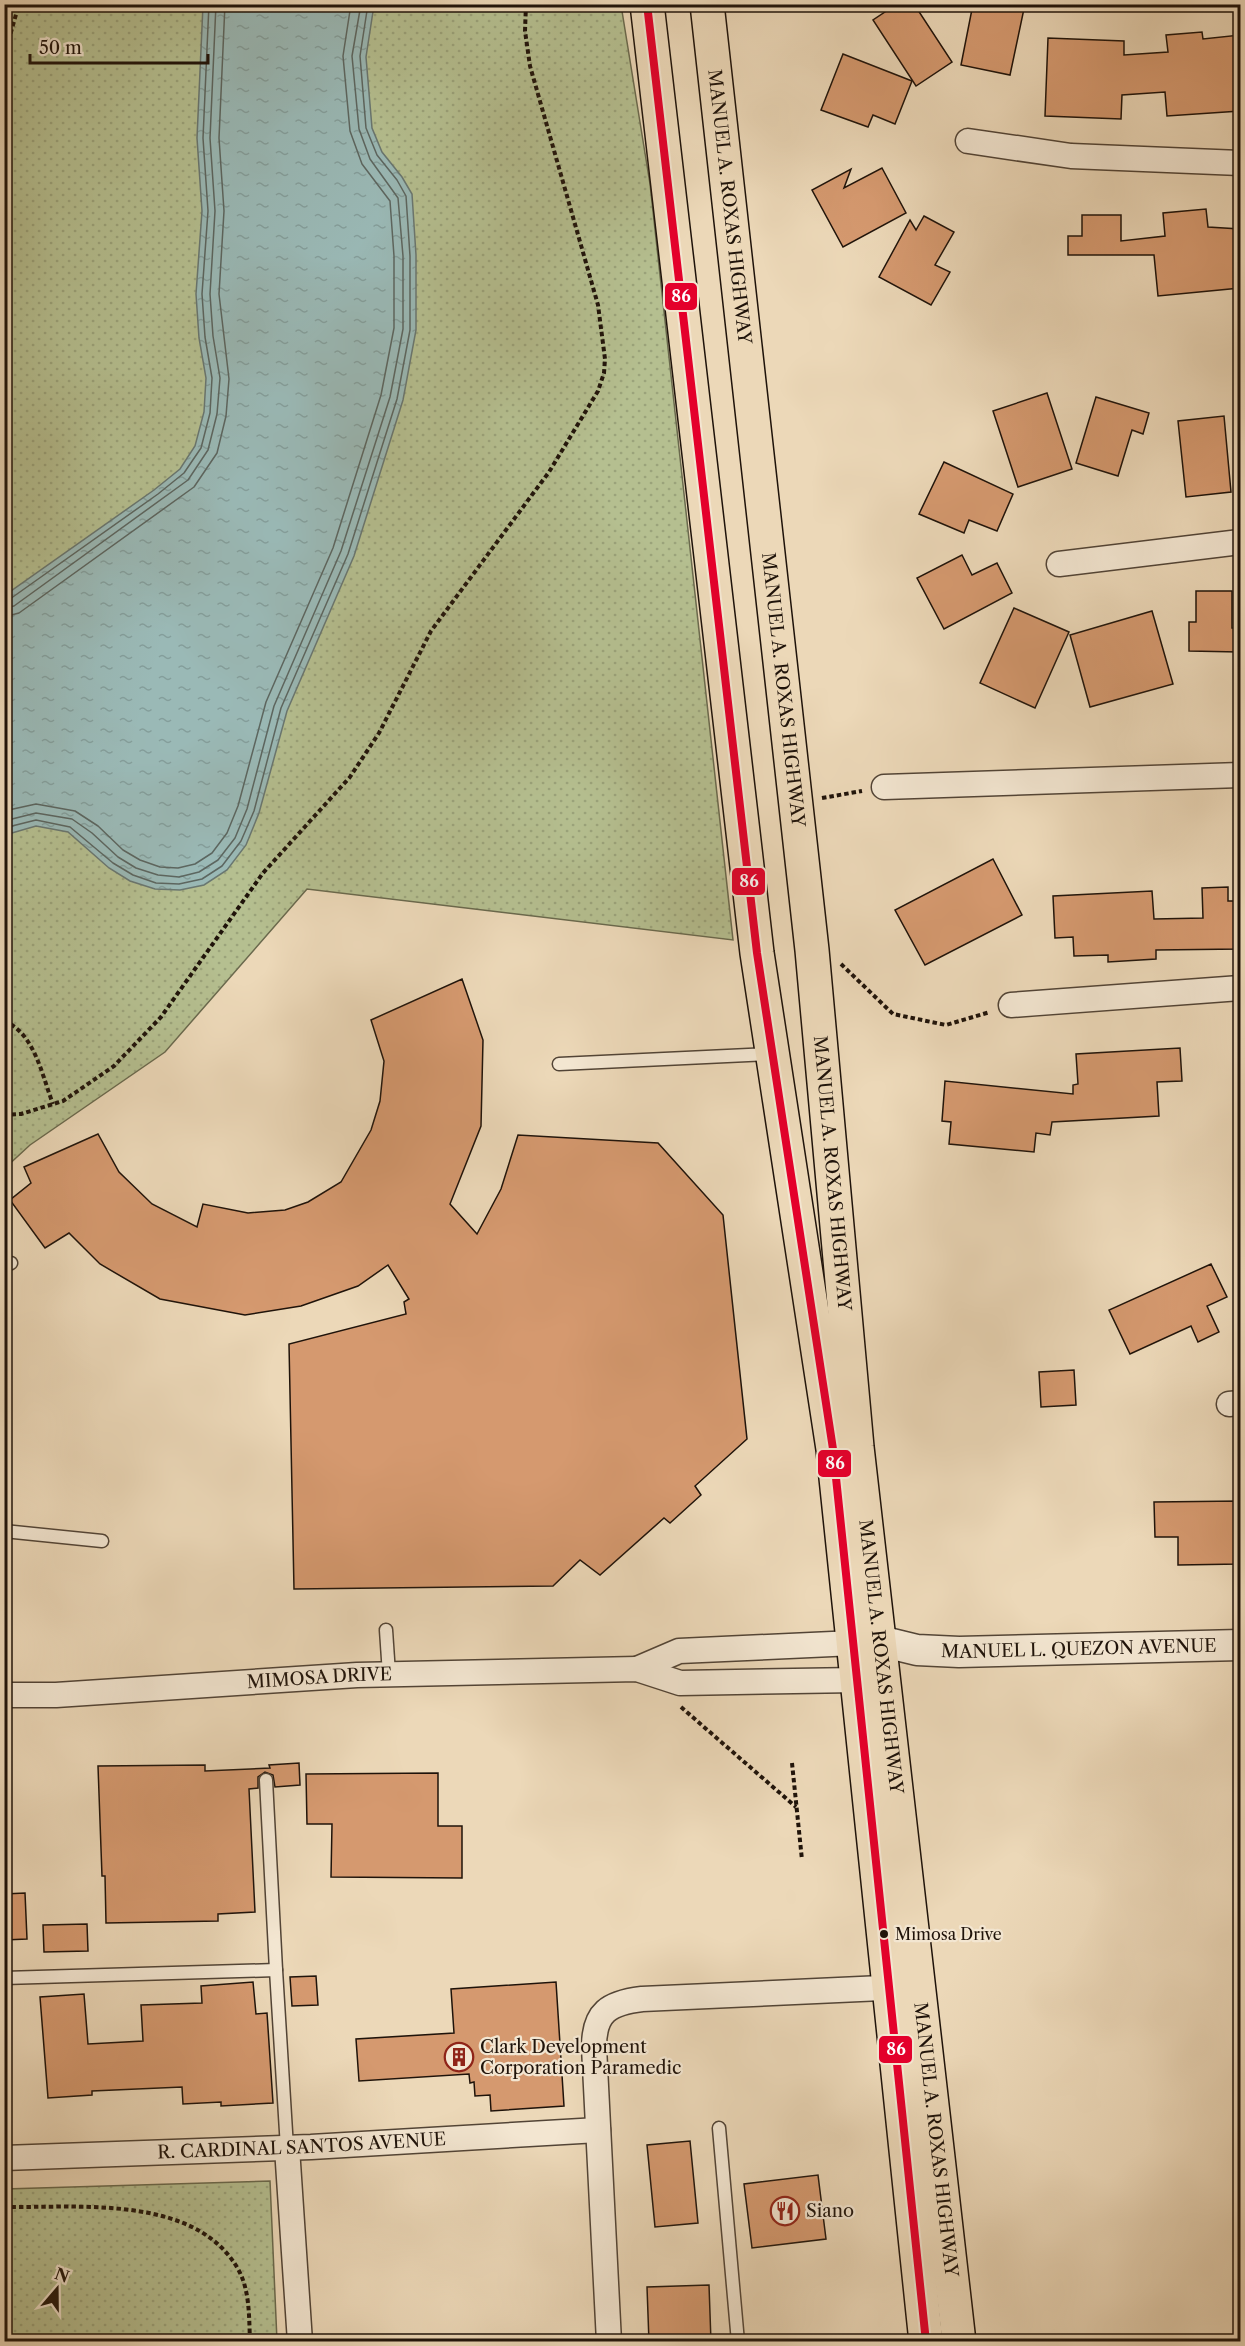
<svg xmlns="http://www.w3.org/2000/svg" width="1245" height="2346" font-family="'Libre Caslon Text',serif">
<defs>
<pattern id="grass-dots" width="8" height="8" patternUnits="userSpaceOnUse" patternTransform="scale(1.5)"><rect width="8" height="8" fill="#b5bf90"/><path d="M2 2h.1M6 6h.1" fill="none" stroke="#9ba37b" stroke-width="1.8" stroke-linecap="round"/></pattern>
<pattern id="water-ripples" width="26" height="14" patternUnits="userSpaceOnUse" patternTransform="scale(1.5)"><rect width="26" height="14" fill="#9ab9b6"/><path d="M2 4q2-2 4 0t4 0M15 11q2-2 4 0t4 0" fill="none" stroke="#849e9b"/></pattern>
</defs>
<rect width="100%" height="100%" fill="#ecd8b8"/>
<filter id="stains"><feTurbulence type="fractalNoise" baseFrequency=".00333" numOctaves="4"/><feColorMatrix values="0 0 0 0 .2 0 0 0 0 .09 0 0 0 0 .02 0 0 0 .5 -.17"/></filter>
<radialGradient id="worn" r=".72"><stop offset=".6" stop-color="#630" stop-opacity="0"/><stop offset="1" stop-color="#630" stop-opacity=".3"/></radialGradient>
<g fill="url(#grass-dots)" stroke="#6a694d" stroke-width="1.5">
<path d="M5 5H621L650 184 733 940 307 889 165 1052 30 1145 5 1168Z"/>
<path d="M270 2181 277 2341H5V2189Z"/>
</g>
<path fill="url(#water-ripples)" stroke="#697771" stroke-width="1.5" d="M203 5H374L366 57 372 128 382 152 402 177 412 194 416 255V330L403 400 354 556 287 711 259 813 246 845 227 870 204 885 180 890 155 889 130 881 109 868 68 832 36 826 5 835 4 596 154 490 180 469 195 446 204 412 206 378 199 338 196 294 202 211 197 138Z"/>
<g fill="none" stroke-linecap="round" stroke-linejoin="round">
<g stroke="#5c6660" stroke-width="1.5">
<path d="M4 601 10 599 158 494 184 473 201 448 210 413 212 378 205 337 202 294 208 211 203 138 209 4"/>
<path d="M4 608 14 606 188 480 208 450 217 414 220 378 213 336 210 294 215 211 210 138 216 4"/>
<path d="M4 617 19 613 194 487 217 453 226 416 229 379 219 294 224 211 219 138 225 4"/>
<path d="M4 811 36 804 75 811 98 826 123 850 140 860 160 867 178 868 195 864 212 853 227 833 238 806 266 702 333 548 381 395 394 328V256L390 201 362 164 350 131 343 56 351 4"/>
<path d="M4 821 36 813 72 819 92 833 118 857 136 868 158 875 179 877 199 872 218 860 235 838 247 809 274 706 341 551 390 397 403 329V256L398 198 370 159 359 129 352 56 361 4"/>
<path d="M4 828 36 820 70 827 113 863 133 875 156 883 179 884 202 879 222 866 241 841 254 811 281 708 348 554 397 399 410 330V256L406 196 397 180 377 155 366 128 360 56 368 4"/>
</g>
</g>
<g fill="#d5996f" stroke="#1f130a" stroke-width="1.5">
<path d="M897 4H914L952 62 916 86 873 20Z"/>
<path d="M973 4H1025L1010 75 961 65Z"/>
<path d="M1202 32 1203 39 1240 35V111L1167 116 1165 92 1122 95 1121 119 1045 116 1048 38 1124 41V55L1168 52 1166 35Z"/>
<path d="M843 54 912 81 895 124 873 115 868 127 821 110Z"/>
<path d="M882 168 906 213 843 247 812 190 851 169 844 188Z"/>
<path d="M1206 209 1208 227 1240 229V288L1158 296 1154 255H1068V236H1082V215H1121V241L1165 236 1163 213Z"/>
<path d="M924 216 954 232 935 265 950 272 931 305 879 277 910 220 916 230Z"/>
<path d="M1047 393 1072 469 1018 487 993 411Z"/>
<path d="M1096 397 1149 413 1143 434 1132 430 1118 476 1076 463Z"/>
<path d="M1224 416 1231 492 1186 497 1178 421Z"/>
<path d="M944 462 1013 494 997 531 969 520 964 533 919 514Z"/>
<path d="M962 555 972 575 997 563 1012 593 944 629 917 578Z"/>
<path d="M1196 591H1232V628H1239V652L1189 651V622H1196Z"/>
<path d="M1014 608 1069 632 1035 708 980 683Z"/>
<path d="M1152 611 1173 684 1090 707 1070 635Z"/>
<path d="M993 859 1022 915 925 965 895 910Z"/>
<path d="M1228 887V901H1240V949L1156 950V959L1108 962V955L1074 956 1073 937 1055 938 1053 896 1152 891 1154 919 1203 918 1202 888Z"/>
<path d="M462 979 483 1040 481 1126 450 1204 477 1234 501 1189 518 1135 658 1143 723 1215 747 1439 695 1486 701 1495 670 1523 664 1518 600 1575 580 1560 553 1586 294 1589 289 1344 406 1314 404 1302 409 1299 388 1265 358 1286 301 1306 245 1315 160 1299 100 1264 69 1233 45 1248 10 1200 31 1183 24 1167 98 1134 119 1172 152 1204 197 1227 203 1204 248 1213 285 1210 308 1202 341 1182 371 1130 380 1101 384 1061 371 1020Z"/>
<path d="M1180 1048 1182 1081 1157 1082 1159 1116 1052 1122 1050 1135 1036 1133 1034 1152 949 1144 951 1122 942 1121 945 1081 1073 1094V1085L1078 1084 1076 1054Z"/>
<path d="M1211 1264 1227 1297 1207 1306 1219 1332 1198 1342 1191 1326 1130 1354 1109 1310Z"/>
<path d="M1074 1370 1076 1405 1041 1407 1039 1372Z"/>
<path d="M1240 1501V1564L1178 1565V1537H1155L1154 1502Z"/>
<path d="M299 1763 300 1785 275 1787 273 1775 265 1772 258 1777V1788L249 1789 255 1912 218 1914V1921L106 1923 105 1876H102L98 1766 205 1765V1771L270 1768 269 1765Z"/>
<path d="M438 1773V1826H462V1878L331 1877 332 1824H307L306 1774Z"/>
<path d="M25 1893 27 1939 4 1940V1894Z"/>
<path d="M87 1924 88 1951 44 1952 43 1925Z"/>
<path d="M316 1976 318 2005 292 2006 290 1977Z"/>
<path d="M253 1982 256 2014 267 2013 273 2103 221 2106V2102L183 2104 182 2087 92 2091V2095L48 2098 40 1997 84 1994 88 2044 143 2041 141 2005 202 2003 201 1986Z"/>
<path d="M556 1982 564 2106 491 2111 490 2095 475 2096 474 2082 470 2083 469 2074 359 2081 356 2039 454 2033 451 1989Z"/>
<path d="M690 2141 698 2223 655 2227 647 2145Z"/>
<path d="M818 2175 826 2239 752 2248 744 2184Z"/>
<path d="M709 2285 711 2342H649L647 2287Z"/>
</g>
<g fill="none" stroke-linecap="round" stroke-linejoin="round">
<g stroke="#524436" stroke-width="15">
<g id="service">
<path d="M559 1064 771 1054"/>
<path d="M4 1266 11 1263"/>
<path d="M4 1531 102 1541"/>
<path d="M386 1630 389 1674"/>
<path d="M266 1780 276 1970"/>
<path d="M4 1978 276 1970 287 2148"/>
<path d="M719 2128 738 2342"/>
</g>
</g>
<g stroke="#524436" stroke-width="27">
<g id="minor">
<path d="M968 141 1071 156 1240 163"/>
<path d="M1059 564 1240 542"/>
<path d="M884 787 1240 775"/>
<path d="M1011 1005 1240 988"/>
<path d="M1229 1404 1240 1403"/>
<path d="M637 1669 679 1651 854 1643"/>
<path id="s1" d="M4 1695H56L357 1675 637 1669 680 1683 858 1680"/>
<path d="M287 2148 300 2342"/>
<path id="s2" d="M4 2158 311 2147 598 2130"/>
<path d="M609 2342 594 2047C594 2012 609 2003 642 1999L904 1987"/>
</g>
</g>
<g stroke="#524436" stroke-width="33">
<g id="tertiary">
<path id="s3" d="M858 1643 880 1641 917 1650 959 1652 1240 1645"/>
</g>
</g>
<g stroke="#1f130a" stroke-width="36">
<g id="primary">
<path d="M647 4 757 953 833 1449 926 2342"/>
<path id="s4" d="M707 4 812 950 857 1447 959 2342"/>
</g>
</g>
<g stroke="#1f130a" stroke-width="4" stroke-dasharray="4.5 3" stroke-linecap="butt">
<path d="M4 93 9 39 19 4"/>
<path d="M822 798 862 791"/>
<path d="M841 964 893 1014 946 1025 990 1012"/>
<path d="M4 1021C35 1033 42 1076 53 1104"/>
<path d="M4 1115 21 1114 63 1101 114 1066 161 1017 263 873 350 777 379 733 431 631 549 472 598 391 604 373 605 359 598 305 530 66 525 31 526 4"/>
<path d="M681 1707 796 1807"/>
<path d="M792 1763 802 1860"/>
<path d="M4 2207C78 2208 195 2194 238 2269 250 2290 249 2318 250 2342"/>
</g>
<use href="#service" stroke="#f3e6d1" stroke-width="12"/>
<use href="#minor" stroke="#f3e6d1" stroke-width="24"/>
<use href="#tertiary" stroke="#f3e6d1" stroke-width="30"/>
<use href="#primary" stroke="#ecd8b8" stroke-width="33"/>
<g stroke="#f3e6d1" stroke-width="12">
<path id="bus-1" d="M647 4 757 953 833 1449 926 2342"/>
</g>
<use href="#bus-1" stroke="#e4002b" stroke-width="8"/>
</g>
<defs>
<g id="building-ring" transform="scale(1.5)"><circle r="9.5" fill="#f3e6d1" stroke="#8f2418" stroke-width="1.5"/><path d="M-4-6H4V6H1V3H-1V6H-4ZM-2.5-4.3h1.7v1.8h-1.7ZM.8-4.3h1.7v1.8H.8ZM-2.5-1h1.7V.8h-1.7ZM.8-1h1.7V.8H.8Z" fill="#8f2418"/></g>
<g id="restaurant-ring" transform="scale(1.5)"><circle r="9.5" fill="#f3e6d1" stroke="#8f2418" stroke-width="1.5"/><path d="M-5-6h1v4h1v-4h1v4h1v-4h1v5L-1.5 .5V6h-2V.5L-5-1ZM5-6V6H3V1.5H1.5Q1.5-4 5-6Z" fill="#8f2418"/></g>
</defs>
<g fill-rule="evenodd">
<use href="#building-ring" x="459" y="2057"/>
<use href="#restaurant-ring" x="785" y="2211"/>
</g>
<circle fill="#1f130a" stroke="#f3e6d1" stroke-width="2" cx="884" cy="1934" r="5"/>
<g text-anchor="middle" stroke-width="4.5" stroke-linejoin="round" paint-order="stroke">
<g font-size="16" fill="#1f130a" stroke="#f3e6d1" text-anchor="start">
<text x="895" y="1940">Mimosa Drive</text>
</g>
<g font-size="18" fill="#1f130a" stroke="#f3e6d1">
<text dy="6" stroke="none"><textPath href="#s4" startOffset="204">MANUEL A. ROXAS HIGHWAY</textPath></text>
<text dy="6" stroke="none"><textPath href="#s4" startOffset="690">MANUEL A. ROXAS HIGHWAY</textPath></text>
<text dy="6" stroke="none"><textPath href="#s4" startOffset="1176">MANUEL A. ROXAS HIGHWAY</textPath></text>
<text dy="6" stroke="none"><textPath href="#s3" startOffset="222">MANUEL L. QUEZON AVENUE</textPath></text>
<text dy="6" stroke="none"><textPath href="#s4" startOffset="1662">MANUEL A. ROXAS HIGHWAY</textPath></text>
<text dy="6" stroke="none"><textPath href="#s1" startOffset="316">MIMOSA DRIVE</textPath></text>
<text dy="6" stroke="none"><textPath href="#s4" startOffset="2148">MANUEL A. ROXAS HIGHWAY</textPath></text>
<text dy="6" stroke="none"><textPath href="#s2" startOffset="298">R. CARDINAL SANTOS AVENUE</textPath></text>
</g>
<g font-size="18" fill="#1f130a" stroke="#f3e6d1" text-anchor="start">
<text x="480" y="2053">Clark Development<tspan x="480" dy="21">Corporation Paramedic</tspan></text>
<text x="806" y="2217">Siano</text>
</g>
</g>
<g stroke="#f3e6d1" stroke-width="2">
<rect x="664" y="282" width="34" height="29" rx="6" fill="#e4002b"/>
<rect x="731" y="867" width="35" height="29" rx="6" fill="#e4002b"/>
<rect x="817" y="1449" width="35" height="29" rx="6" fill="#e4002b"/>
<rect x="878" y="2035" width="35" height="29" rx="6" fill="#e4002b"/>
</g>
<g font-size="16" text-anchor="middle" font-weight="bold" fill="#fff">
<text x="681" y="302">86</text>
<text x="749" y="887">86</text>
<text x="835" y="1469">86</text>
<text x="896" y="2055">86</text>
</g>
<rect width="1245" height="2346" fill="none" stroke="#ecd8b8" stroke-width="24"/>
<rect x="6" y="6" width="1233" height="2334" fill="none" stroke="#1f130a" stroke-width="3"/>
<rect x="12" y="12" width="1221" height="2322" fill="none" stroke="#1f130a" stroke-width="1.5"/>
<g transform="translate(57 2289) rotate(20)" stroke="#f3e6d1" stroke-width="4.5" paint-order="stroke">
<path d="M0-4.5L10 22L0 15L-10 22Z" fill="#1f130a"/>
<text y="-9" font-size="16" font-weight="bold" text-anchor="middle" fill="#1f130a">N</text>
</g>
<path d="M30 54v9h178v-9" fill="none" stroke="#1f130a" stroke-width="3"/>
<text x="39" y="54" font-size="18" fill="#1f130a" stroke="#f3e6d1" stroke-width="4.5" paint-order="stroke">50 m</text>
<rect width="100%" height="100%" filter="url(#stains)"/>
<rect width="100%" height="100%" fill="url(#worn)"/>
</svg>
